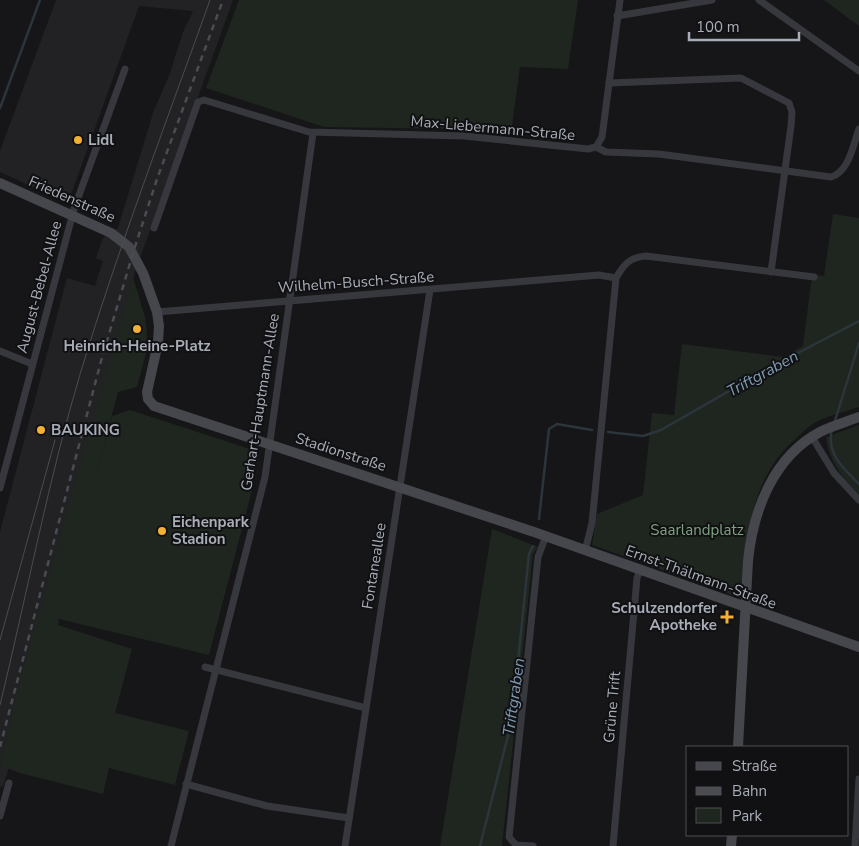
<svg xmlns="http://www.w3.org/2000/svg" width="859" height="846" font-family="'Nunito Sans',sans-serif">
<rect width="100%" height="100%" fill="#161618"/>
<path fill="#222225" d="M56 0H233L136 269 38 619 0 764 9 768 3 786 0 787V532L67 278 95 286 103 261 96 258 103 238 118 228 154 110 169 76 183 32 193 11 139 6 68 203 0 172V151Z"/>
<g fill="#1e261f">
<path d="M239 0H578L568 69 520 67 511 133 462 129 324 127 206 88Z"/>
<path d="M824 0H859V26Z"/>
<path d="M833 214 859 218V407C845 412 829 415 816 422 807 427 800 435 792 442 749 483 745 542 743 599L592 545 597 514 643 495 652 413 674 415 682 344 783 357 803 346 811 283 813 275 824 276Z"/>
<path d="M133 277 145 317 148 346 137 387 118 392 91 494 112 416 130 410 259 452 252 490 209 655 59 619 58 625 132 649 115 713 189 731 175 785 109 768 103 794 20 773 0 765 22 673Z"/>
<path d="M859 425V494C842 477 829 462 826 437Z"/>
<path d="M492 529 538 547 533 554 502 846H440Z"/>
</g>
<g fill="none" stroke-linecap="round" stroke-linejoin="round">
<g stroke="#2c353c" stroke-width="2.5">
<path d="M0 108 40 0"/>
<path d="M834 424 859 343"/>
<path d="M832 429C826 454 843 468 859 484"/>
<path d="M608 432 643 436 661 430 771 367 859 321"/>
<path d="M539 519 549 429 557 424 592 430"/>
<path d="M480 846 512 720 529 554 533 546"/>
</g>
<g stroke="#37383d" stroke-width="7">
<path d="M759 0 859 71"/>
<path d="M617 16 712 0"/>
<path d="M609 83 741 78 789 103 792 112 791 126 771 272"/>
<path d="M596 147 602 137 620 0"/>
<path d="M154 228 198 102 204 100 309 132 464 136 588 149 596 147 606 152 659 154 831 177C849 172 853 145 859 129"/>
<path d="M157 312 599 275 616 278"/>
<path d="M0 351 32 364"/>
<path d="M812 437 834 473 859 500"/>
<path d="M0 488 74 209 125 69"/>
<path d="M585 551 592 523 616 278C624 264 630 257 646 256L814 277"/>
<path d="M205 667 366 708"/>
<path d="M186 784 267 806 349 818"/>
<path d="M0 816 9 783"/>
<path d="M171 846 265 477 313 133"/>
<path d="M345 846 430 290"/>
<path d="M533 846 516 845 509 837 538 557 546 536"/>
<path d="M613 846 637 578 640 570"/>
<path d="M855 846 859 779"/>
</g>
<g stroke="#45474d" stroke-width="10">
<path d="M0 183 111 233 129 247 143 273 157 312 159 326 158 343 147 392 148 399 154 406 534 532 859 647"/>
<path d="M738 747 748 561C753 511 773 457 820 432 832 426 846 422 859 417"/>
<path d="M731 846 732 835"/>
</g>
<g stroke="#4a4c52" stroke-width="1">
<path d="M0 640 55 440"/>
<path d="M0 705C27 594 48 481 81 371 119 246 166 123 210 0"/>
</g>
<path stroke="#4a4c52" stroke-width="2.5" stroke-dasharray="6 5" stroke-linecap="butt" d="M0 747 101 361 133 253 157 179 223 0"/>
</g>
<g fill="#f2b134" stroke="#111113" stroke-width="2">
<circle cx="78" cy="140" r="5"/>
<circle cx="137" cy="329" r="5"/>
<circle cx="41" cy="430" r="5"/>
<circle cx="162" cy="531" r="5"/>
<path d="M724.5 609.5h5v5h5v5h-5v5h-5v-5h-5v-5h5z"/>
</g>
<g text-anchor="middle" stroke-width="4" stroke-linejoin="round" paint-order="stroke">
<g font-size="15" fill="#a8adb8" stroke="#111113">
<text transform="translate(493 128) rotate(5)" y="5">Max-Liebermann-Straße</text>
<text transform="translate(72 199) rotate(24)" y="5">Friedenstraße</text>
<text transform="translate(356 282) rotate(-4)" y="5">Wilhelm-Busch-Straße</text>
<text transform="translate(39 287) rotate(-75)" y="5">August-Bebel-Allee</text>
<text transform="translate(260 402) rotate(-81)" y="5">Gerhart-Hauptmann-Allee</text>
<text transform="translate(341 452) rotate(18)" y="5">Stadionstraße</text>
<text transform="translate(374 566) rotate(-81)" y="5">Fontaneallee</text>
<text transform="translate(701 577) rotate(20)" y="5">Ernst-Thälmann-Straße</text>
<text transform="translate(612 707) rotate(-85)" y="5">Grüne Trift</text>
</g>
<g font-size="15" font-weight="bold" fill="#a8adb8" stroke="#111113" text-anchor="start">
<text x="88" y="145">Lidl</text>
<text x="137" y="351" text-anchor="middle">Heinrich-Heine-Platz</text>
<text x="51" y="435">BAUKING</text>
<text x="172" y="527">Eichenpark<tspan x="172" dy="17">Stadion</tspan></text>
<text x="717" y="613" text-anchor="end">Schulzendorfer<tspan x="717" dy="17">Apotheke</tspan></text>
</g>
<g font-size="15" fill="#7fa381" stroke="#111113">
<text x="697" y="535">Saarlandplatz</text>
</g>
<g font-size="16" font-style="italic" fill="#7f9bb3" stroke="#111113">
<text transform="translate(762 373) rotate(-29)" y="6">Triftgraben</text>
<text transform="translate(513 697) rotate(-82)" y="6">Triftgraben</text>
</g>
</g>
<rect x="686" y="746" width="162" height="90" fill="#111113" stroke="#4d4f55"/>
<rect x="696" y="762" width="25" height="8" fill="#45474d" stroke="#4d4f55"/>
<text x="732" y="771" font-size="15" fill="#a8adb8">Straße</text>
<rect x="696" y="787" width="25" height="8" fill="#4a4c52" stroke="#4d4f55"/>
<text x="732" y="796" font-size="15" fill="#a8adb8">Bahn</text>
<rect x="696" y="808" width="25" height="15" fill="#1e261f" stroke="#4d4f55"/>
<text x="732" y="821" font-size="15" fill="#a8adb8">Park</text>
<path d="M689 32v8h110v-8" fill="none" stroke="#a8adb8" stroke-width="2.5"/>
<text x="696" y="32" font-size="15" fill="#a8adb8" stroke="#111113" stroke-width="4" paint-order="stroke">100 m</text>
</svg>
